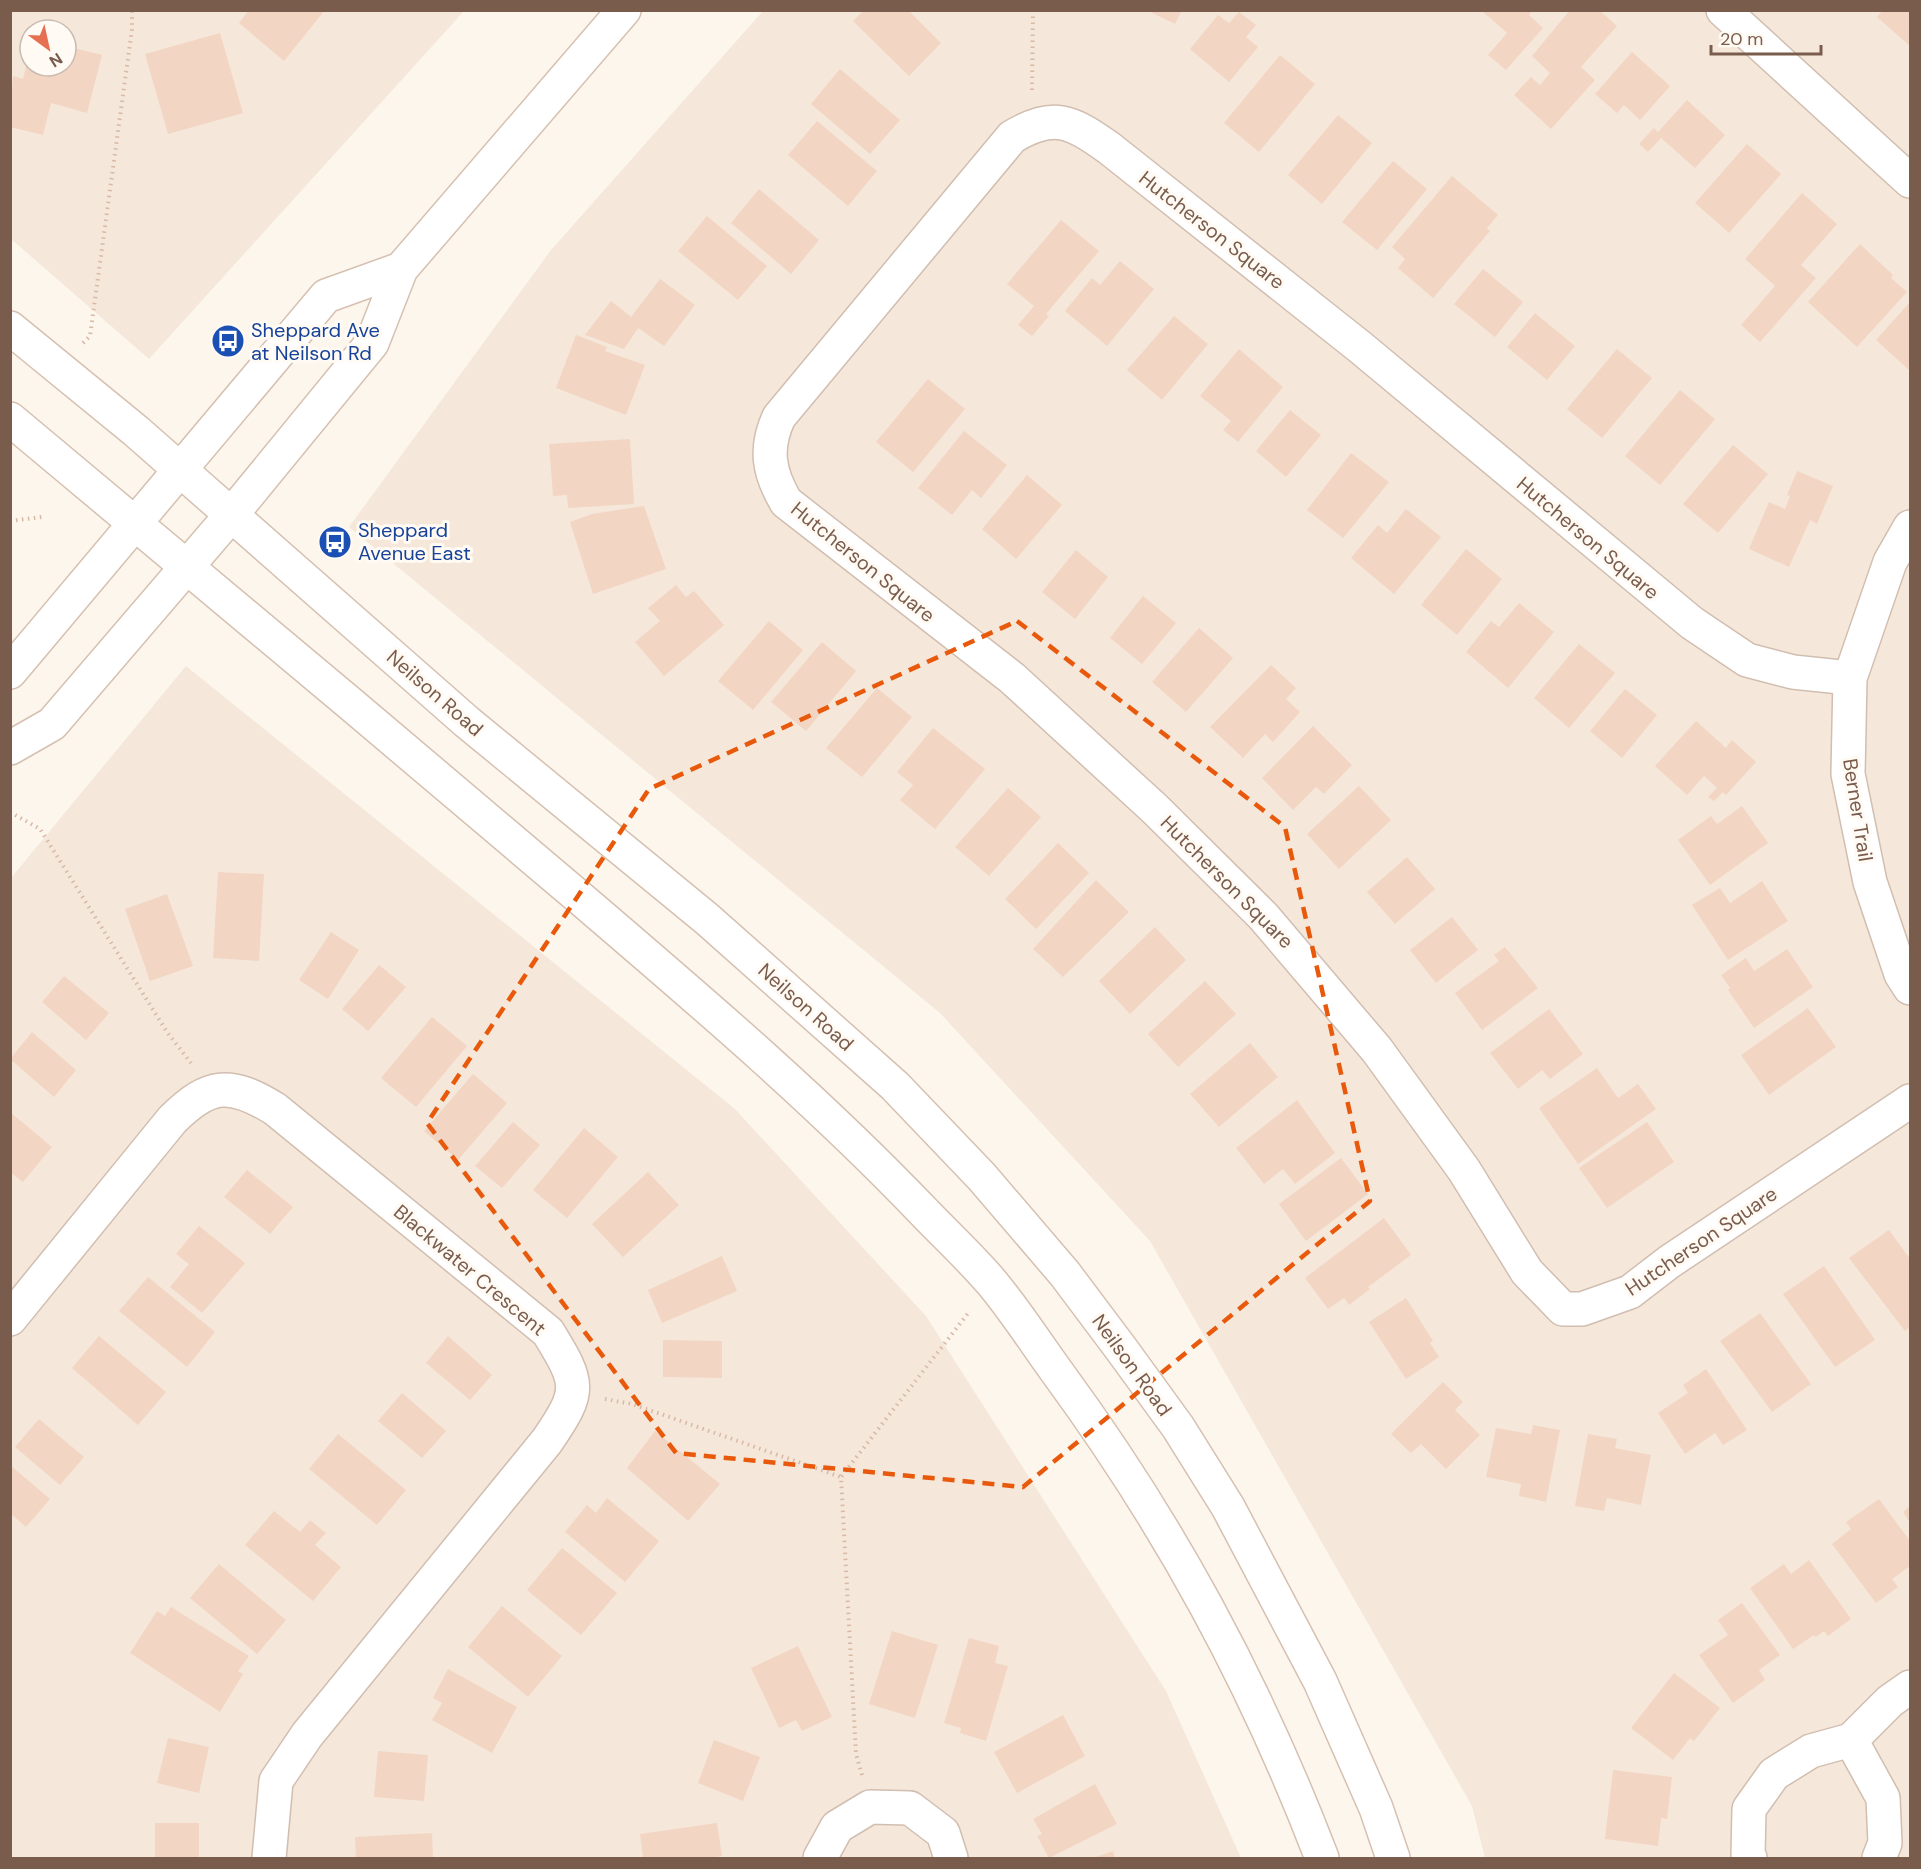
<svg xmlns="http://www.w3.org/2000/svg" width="1921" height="1869" font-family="'DM Sans',sans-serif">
<rect width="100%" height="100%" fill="#fdf6ec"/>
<g fill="#f5e8da" fill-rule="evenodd">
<path d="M11 11H464L149 359 11 239ZM30 30H66V66H30Z"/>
<path d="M763 11H1910V1858H1485L1472 1806 1150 1241 940 1013 349 527 551 250Z"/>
<path d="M186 666 735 1109 926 1316 1166 1691 1241 1858H11V878Z"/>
</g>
<g fill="#f3d5c3">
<path d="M249 10H325L284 61 239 23Z"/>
<path d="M864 10H908L941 43 909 76 853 21Z"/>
<path d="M1146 10H1182L1175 24Z"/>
<path d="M1481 10H1533L1529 15 1543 28 1506 70 1488 55 1507 33Z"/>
<path d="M1570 10H1599L1617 26 1581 67 1595 80 1551 129 1514 95 1531 77 1540 85 1550 73 1532 56Z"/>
<path d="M1883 10H1910V46L1877 17Z"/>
<path d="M1239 12 1256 25 1246 37 1258 47 1229 82 1190 49 1218 15 1229 23Z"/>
<path d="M220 33 243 113 168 134 145 54Z"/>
<path d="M66 46 102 55 87 113 51 103 43 135 10 127 13 76 23 79 29 54 30 66H66Z"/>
<path d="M1632 52 1670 86 1640 120 1624 105 1617 113 1595 94Z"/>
<path d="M1280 55 1315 84 1259 152 1224 123Z"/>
<path d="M840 69 900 120 870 154 811 104Z"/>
<path d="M1687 100 1725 135 1695 168 1661 138 1648 152 1639 144 1654 128 1658 132Z"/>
<path d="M1338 115 1372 143 1322 204 1288 175Z"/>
<path d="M817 121 877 171 848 206 788 155Z"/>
<path d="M1747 144 1781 174 1729 233 1695 203Z"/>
<path d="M1393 161 1427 189 1377 250 1342 222Z"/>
<path d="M1452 176 1498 215 1487 228 1490 231 1433 298 1398 268 1405 259 1392 247Z"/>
<path d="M759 189 819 240 791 274 731 223Z"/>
<path d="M1802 193 1837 224 1801 265 1816 278 1760 342 1741 325 1775 286 1745 259Z"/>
<path d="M707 216 767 266 738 300 678 251Z"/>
<path d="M1061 220 1099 251 1046 314 1049 316 1032 336 1018 325 1034 306 1007 284Z"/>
<path d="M1860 244 1893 275 1891 278 1907 292 1857 347 1808 302Z"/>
<path d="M1120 261 1154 289 1107 346 1065 311 1092 278 1100 285Z"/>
<path d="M1483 269 1523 302 1495 337 1454 304Z"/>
<path d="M660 279 695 305 664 346 638 328 624 349 585 335 611 301 631 317Z"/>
<path d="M1910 302V368L1909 370 1876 340Z"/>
<path d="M1535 313 1575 346 1547 380 1507 347Z"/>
<path d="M1174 316 1208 344 1162 400 1127 370Z"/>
<path d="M576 335 607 347 605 351 645 365 626 415 556 388Z"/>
<path d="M1239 349 1283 387 1238 442 1223 430 1231 421 1200 396Z"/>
<path d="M1617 349 1652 378 1602 438 1567 409Z"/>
<path d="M928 379 965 409 913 472 876 442Z"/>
<path d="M1680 390 1715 419 1660 485 1625 456Z"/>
<path d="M1290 410 1321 435 1286 477 1256 451Z"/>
<path d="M964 431 1007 465 981 498 972 490 952 515 918 488Z"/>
<path d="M630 439 634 504 568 508 567 495 553 496 549 444Z"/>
<path d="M1733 445 1768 474 1718 533 1683 504Z"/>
<path d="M1351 453 1389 482 1343 538 1307 510Z"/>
<path d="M1797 471 1833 486 1817 524 1810 520 1789 567 1749 549 1769 502 1785 509 1790 496 1787 495Z"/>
<path d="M1027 475 1062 505 1016 559 982 529Z"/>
<path d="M644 506 666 569 593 594 570 522 592 514Z"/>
<path d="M1406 509 1441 537 1394 594 1351 558 1378 525 1387 533Z"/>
<path d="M1466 549 1502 579 1457 635 1421 605Z"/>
<path d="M1076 550 1108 577 1075 619 1042 592Z"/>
<path d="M676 585 686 597 694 591 724 625 664 676 635 642 660 621 648 608Z"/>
<path d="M1143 596 1176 623 1142 664 1110 638Z"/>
<path d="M1519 603 1554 632 1508 688 1466 652 1491 621 1499 627Z"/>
<path d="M769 621 803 650 753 710 718 681Z"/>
<path d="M1199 628 1233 658 1186 712 1152 682Z"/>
<path d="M822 642 856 671 806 731 771 702Z"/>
<path d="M1579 644 1615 673 1569 728 1534 698Z"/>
<path d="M1271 665 1296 688 1286 699 1300 712 1273 742 1265 734 1243 758 1210 727Z"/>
<path d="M877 688 912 717 862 777 826 748Z"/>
<path d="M1625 689 1657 715 1622 758 1590 731Z"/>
<path d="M1696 721 1726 748 1732 740 1756 762 1726 795 1723 792 1714 801 1708 797 1717 788 1704 776 1687 795 1655 766Z"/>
<path d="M1313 726 1352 765 1324 794 1316 787 1293 810 1262 778Z"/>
<path d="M933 728 985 769 935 829 900 800 913 785 897 772Z"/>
<path d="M1359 786 1391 820 1339 869 1307 834Z"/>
<path d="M1008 788 1041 817 989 876 955 847Z"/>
<path d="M1742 806 1768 843 1710 885 1678 840 1711 816 1717 824Z"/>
<path d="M1058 843 1089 873 1036 929 1005 899Z"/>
<path d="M1407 857 1435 889 1395 924 1367 892Z"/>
<path d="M218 872 264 874 259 961 213 958Z"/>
<path d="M1096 880 1129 912 1063 977 1033 949Z"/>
<path d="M1762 881 1788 921 1728 960 1692 905 1720 888 1730 903Z"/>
<path d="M167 894 193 966 150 981 125 909Z"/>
<path d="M1452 917 1478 950 1436 983 1410 950Z"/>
<path d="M1155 927 1186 960 1130 1014 1099 981Z"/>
<path d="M331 932 359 950 328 999 299 980Z"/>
<path d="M1505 947 1538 988 1482 1030 1455 993 1499 961 1494 955Z"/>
<path d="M1787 949 1813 987 1754 1028 1728 990 1730 988 1721 975 1746 958 1754 971Z"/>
<path d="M379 965 406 987 368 1031 342 1009Z"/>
<path d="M64 976 109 1013 86 1040 42 1002Z"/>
<path d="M1205 981 1236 1014 1178 1067 1148 1034Z"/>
<path d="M1808 1008 1836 1047 1769 1095 1741 1055Z"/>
<path d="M1549 1009 1583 1054 1550 1079 1542 1070 1518 1089 1490 1053Z"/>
<path d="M432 1017 467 1046 416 1107 381 1078Z"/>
<path d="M32 1032 76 1070 54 1097 10 1059Z"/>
<path d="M1250 1043 1278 1077 1219 1127 1190 1094Z"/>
<path d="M1597 1068 1618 1098 1638 1084 1656 1109 1578 1164 1539 1108Z"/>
<path d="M473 1074 507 1103 458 1160 424 1131Z"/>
<path d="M1297 1100 1335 1153 1295 1184 1283 1169 1264 1184 1236 1148Z"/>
<path d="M10 1112 52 1147 23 1182 10 1172Z"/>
<path d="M513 1122 540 1145 502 1188 475 1166Z"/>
<path d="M1647 1122 1674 1162 1607 1208 1579 1168Z"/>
<path d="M584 1128 618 1157 567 1218 533 1190Z"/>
<path d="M1341 1158 1368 1194 1306 1241 1279 1204Z"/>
<path d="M247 1170 293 1207 270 1234 224 1197Z"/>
<path d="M648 1172 679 1205 623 1257 592 1224Z"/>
<path d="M1384 1218 1411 1255 1368 1287 1370 1289 1349 1305 1344 1298 1328 1309 1305 1278Z"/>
<path d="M199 1226 245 1263 202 1313 170 1287 189 1264 176 1254Z"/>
<path d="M1889 1230 1910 1259V1327L1905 1331 1849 1258Z"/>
<path d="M722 1256 737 1291 662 1323 648 1290Z"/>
<path d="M1824 1266 1875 1340 1835 1367 1783 1294Z"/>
<path d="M148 1277 215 1332 187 1367 119 1311Z"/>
<path d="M1406 1298 1433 1341 1430 1343 1439 1357 1406 1379 1369 1322Z"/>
<path d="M1760 1313 1811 1384 1772 1412 1720 1341Z"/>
<path d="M99 1336 166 1392 138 1425 72 1368Z"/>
<path d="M448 1336 492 1375 470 1400 426 1363Z"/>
<path d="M663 1340 722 1341V1378L663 1377Z"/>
<path d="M1706 1369 1747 1430 1723 1445 1715 1433 1685 1454 1658 1413 1688 1393 1683 1385Z"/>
<path d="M1443 1382 1463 1402 1455 1410 1480 1435 1446 1469 1421 1444 1411 1453 1391 1434Z"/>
<path d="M402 1393 446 1431 422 1458 378 1421Z"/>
<path d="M39 1419 84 1457 60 1485 15 1447Z"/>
<path d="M1533 1425 1560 1430 1546 1502 1519 1496 1521 1484 1486 1477 1496 1428 1531 1434Z"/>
<path d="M655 1431 720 1484 688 1521 627 1468Z"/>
<path d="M338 1434 406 1490 377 1525 309 1469Z"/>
<path d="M1588 1434 1617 1439 1615 1448 1651 1455 1641 1505 1607 1498 1604 1511 1575 1506Z"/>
<path d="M10 1465 50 1499 26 1527 10 1513Z"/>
<path d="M607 1498 659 1541 625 1582 565 1532 587 1505 596 1513Z"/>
<path d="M1879 1499 1910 1541V1566L1892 1579 1898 1587 1876 1603 1832 1544 1851 1529 1846 1522Z"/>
<path d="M1910 1506V1523L1903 1512Z"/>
<path d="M274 1511 300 1532 310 1520 326 1533 315 1545 341 1567 313 1601 245 1545Z"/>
<path d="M562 1548 617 1593 581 1635 527 1590Z"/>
<path d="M1809 1560 1851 1619 1828 1636 1824 1631 1816 1637 1814 1635 1793 1649 1750 1588 1784 1564 1791 1574Z"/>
<path d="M219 1564 286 1620 257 1654 190 1598Z"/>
<path d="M1742 1603 1780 1655 1759 1670 1765 1680 1733 1703 1699 1655 1728 1635 1718 1620Z"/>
<path d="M502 1606 562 1656 528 1697 468 1647Z"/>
<path d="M171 1607 249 1656 238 1671 243 1674 220 1712 130 1653 157 1611 165 1616Z"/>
<path d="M892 1631 938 1645 915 1718 869 1704Z"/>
<path d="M969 1638 999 1646 995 1663 1008 1666 986 1741 960 1733 961 1728 944 1723Z"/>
<path d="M798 1646 832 1717 802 1731 796 1720 779 1728 751 1668Z"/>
<path d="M448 1669 517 1707 492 1753 432 1720 442 1703 433 1698Z"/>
<path d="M1674 1673 1720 1708 1694 1741 1690 1738 1673 1760 1631 1728Z"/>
<path d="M1063 1715 1085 1756 1017 1793 994 1752Z"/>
<path d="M168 1738 209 1747 199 1793 157 1783Z"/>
<path d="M714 1740 760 1757 743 1801 698 1783Z"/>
<path d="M378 1751 428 1755 424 1801 374 1797Z"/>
<path d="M1613 1770 1672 1777 1667 1819 1661 1818 1658 1846 1605 1839Z"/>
<path d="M1095 1784 1117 1824 1049 1858 1037 1836 1042 1834 1033 1819Z"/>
<rect x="155" y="1823" width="44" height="35"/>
<path d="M717 1823 722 1856 712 1858H643L640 1834Z"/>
<path d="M432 1833 433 1858H356L355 1837Z"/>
<path d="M1113 1851 1115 1858H1093Z"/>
</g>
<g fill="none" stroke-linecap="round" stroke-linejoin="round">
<g stroke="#d1beb0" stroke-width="36">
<g id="minor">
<path d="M1723 10 1910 181"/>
<path d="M1850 678 1793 672 1747 660 1692 623 1360 347 1109 148C1071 121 1054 112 1012 137L779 417C764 449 769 473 786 502L1012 678 1155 809 1263 916 1377 1050 1464 1170 1527 1272 1563 1309H1582L1630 1292 1669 1262 1910 1101"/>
<path d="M10 1319 172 1120C209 1083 230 1081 275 1109L548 1332C580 1384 582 1390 547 1441L307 1735 276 1781 269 1858"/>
<path d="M1851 1740 1883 1798 1885 1843 1879 1858"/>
<path d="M820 1858 837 1827 870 1807 910 1808 943 1833 951 1858"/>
<path d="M1750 1858 1748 1855 1749 1809 1774 1774 1811 1751 1851 1740 1890 1701 1910 1687"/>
</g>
</g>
<g stroke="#d1beb0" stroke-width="36">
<path id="tertiary" d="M1910 527 1890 562 1850 678 1848 774 1870 882 1901 974 1910 988"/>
</g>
<g stroke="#d6c0b0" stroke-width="36">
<g id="secondary">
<path d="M10 328 136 431 467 722 707 919 895 1086 982 1177 1065 1274 1122 1350 1178 1427 1228 1507 1320 1681 1376 1808 1393 1858"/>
<path d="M10 419C201 578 391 737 580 898 698 999 817 1100 924 1212 947 1236 972 1259 993 1284 1016 1312 1036 1343 1057 1372 1170 1526 1254 1681 1322 1858"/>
<path d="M10 672 326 296 401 269"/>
<path d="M10 748 52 724 232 514 372 343 401 269 624 10"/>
</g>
</g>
<g stroke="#d9b8a5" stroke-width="4" stroke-dasharray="1.5 4.5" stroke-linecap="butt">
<path d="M1032 90 1033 10"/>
<path d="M83 343 90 336 132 29V10"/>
<path d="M10 521 42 517"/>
<path d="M10 812 40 829 167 1032 191 1063"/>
<path d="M605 1399 632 1404 841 1477"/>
<path d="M862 1775 856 1754 841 1477 969 1312"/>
</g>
<use href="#minor" stroke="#fff" stroke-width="33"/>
<use href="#tertiary" stroke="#fff" stroke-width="33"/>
<use href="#secondary" stroke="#fff" stroke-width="33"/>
</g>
<path fill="none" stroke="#e8590c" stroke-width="4.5" stroke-dasharray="12 8" stroke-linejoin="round" d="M1017 621 1285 827 1370 1201 1023 1487 676 1453 427 1123 649 789Z"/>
<defs>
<g id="bus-disc" transform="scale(1.725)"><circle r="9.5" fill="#1a4fb4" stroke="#fffaf3"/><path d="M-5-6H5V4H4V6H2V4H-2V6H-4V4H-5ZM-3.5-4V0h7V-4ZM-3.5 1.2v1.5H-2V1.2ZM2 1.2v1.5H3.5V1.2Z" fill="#fff"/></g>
</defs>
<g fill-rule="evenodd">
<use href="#bus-disc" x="228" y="341"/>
<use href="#bus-disc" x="335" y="542"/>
</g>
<g text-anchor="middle" stroke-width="6" stroke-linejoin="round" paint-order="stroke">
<g font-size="20" fill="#7a5c4d" stroke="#fffaf3">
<text transform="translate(1212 230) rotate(38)" y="7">Hutcherson Square</text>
<text transform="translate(1588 538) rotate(40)" y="7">Hutcherson Square</text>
<text transform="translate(863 562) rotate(39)" y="7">Hutcherson Square</text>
<text transform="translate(435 693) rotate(41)" y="7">Neilson Road</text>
<text transform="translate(1858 810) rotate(81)" y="7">Berner Trail</text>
<text transform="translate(1227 882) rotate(45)" y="7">Hutcherson Square</text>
<text transform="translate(806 1007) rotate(42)" y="7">Neilson Road</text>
<text transform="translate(1701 1241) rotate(-34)" y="7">Hutcherson Square</text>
<text transform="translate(470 1270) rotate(40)" y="7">Blackwater Crescent</text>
<text transform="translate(1132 1365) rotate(54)" y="7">Neilson Road</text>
</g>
<g font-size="20" fill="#164399" stroke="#fffaf3" text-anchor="start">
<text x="251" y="337">Sheppard Ave<tspan x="251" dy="23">at Neilson Rd</tspan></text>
<text x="358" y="537">Sheppard<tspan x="358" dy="23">Avenue East</tspan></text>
</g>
</g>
<rect width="1921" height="1869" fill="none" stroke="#7a5c4d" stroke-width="24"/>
<g transform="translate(48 48) rotate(147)"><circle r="28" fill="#fffaf3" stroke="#cabbb1" stroke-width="1.5"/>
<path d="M0-4.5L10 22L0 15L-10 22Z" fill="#e76f51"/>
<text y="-9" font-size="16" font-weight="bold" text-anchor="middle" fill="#7a5c4d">N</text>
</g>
<path d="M1711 45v9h110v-9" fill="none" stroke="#7a5c4d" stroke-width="3"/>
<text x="1720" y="45" font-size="18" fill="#7a5c4d" stroke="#fffaf3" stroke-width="4.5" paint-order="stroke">20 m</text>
</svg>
